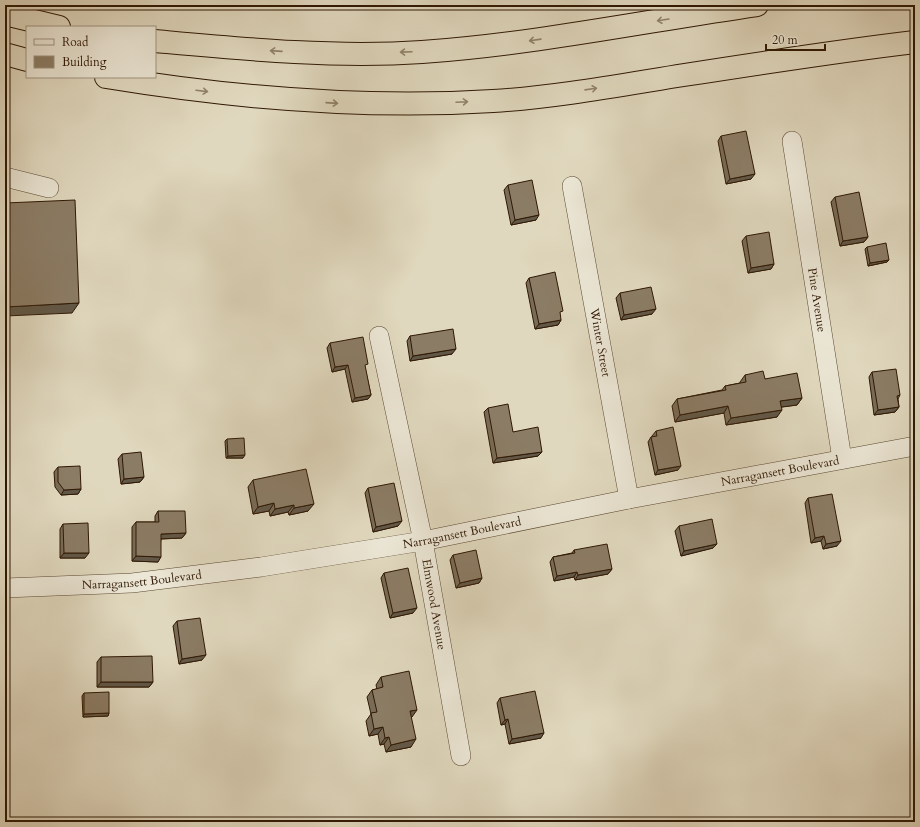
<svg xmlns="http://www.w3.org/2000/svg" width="920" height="827" font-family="Cardo,serif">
<rect width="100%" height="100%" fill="#e0d8be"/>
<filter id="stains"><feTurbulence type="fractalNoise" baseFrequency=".005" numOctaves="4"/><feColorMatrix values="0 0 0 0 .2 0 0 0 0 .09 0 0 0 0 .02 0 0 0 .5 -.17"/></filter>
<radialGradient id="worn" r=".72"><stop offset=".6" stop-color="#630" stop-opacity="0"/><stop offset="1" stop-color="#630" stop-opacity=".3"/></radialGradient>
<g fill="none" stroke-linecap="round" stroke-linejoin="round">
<g stroke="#5b4832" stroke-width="20">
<g id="minor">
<path id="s1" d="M792 141 842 459"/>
<path d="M5 177 49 188"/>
<path id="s2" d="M572 186 629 499"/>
<path id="s3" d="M379 336 423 541 461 756"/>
<path id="s4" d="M5 588 132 583 261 567 423 541 629 499 915 446"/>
</g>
</g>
<g stroke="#2f1804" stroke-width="24">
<g id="highway">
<path d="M5 14 59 27"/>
<path d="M155 41C243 49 334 58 422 52 535 44 646 21 757 5"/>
<path d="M5 54 27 60"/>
<path d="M106 77C234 98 363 109 493 101 557 97 621 85 684 75 761 63 838 51 915 42"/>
</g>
</g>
<use href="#minor" stroke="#ebe6d5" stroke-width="19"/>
<use href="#highway" stroke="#e0d8be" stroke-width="22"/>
</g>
<g fill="#786b57" stroke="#2f1804">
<path d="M721 136 751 179 726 184 718 141Z"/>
<path d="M508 185 536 220 511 225 504 190Z"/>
<path d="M835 197 868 237 864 242 840 246 831 202Z"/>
<path d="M746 236 774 264 771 269 748 273 742 241Z"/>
<path d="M867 247 887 262 868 266 865 249Z"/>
<path d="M529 278 561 320 558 325 535 329 526 283Z"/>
<path d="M620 293 652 314 621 320 616 298Z"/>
<path d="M410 336 452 354 410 361 407 341Z"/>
<path d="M330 343 365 368 371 395 368 399 352 402 345 369 332 372 327 348Z"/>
<path d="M872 372 900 395 898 399 899 407 895 412 874 415 869 377Z"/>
<path d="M745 375 765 379 802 398 797 405 781 407 777 417 726 425 724 413 675 422 672 406 677 399 722 390 725 386 740 383V382Z"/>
<path d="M488 408 538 456 493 463 484 412Z"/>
<path d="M656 431 678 470 655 475 648 442 651 437H652V436Z"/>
<path d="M227 439 243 458H226L225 441Z"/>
<path d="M122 454 144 477 140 482 121 484 118 459Z"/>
<path d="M58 467 81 489 78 494 61 495 55 487 54 472Z"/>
<path d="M253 480 308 511 289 515 288 512 270 516 269 511 253 514 248 487Z"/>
<path d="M368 488 398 526 373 532 365 493Z"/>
<path d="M808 498 837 546 823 549 821 541 811 543 805 503Z"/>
<path d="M158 511 186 533 182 538 161 539 158 562 132 561V527L136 522H155V516Z"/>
<path d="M63 524 85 558H60V529Z"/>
<path d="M679 526 717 544 713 548 681 556 675 531Z"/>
<path d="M574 550 612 569 608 574 575 580 574 577 554 581 550 562 553 557 572 553Z"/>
<path d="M453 555 482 578 479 583 456 588 450 560Z"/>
<path d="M384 573 413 613 390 618 381 578Z"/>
<path d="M177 621 202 660 179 664 173 626Z"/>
<path d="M101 657 153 682 149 687H97V662Z"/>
<path d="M381 677 412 717H411V747L386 752 384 744 380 745 378 734 369 736 366 721 371 714 367 697 372 690 377 689 376 685Z"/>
<path d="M84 693 109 713 108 716 83 717 82 696Z"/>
<path d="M500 698 541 738 509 744 505 724 501 725 497 703Z"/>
</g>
<g fill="#615747" stroke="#2f1804">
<path d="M755 174 751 179 726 184 730 179Z"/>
<path d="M539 215 536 220 511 225 515 220Z"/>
<path d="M868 237 864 242 840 246 843 241Z"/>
<path d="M889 260 887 262 868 266 870 263Z"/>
<path d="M774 264 771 269 748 273 751 268Z"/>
<path d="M79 303 72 313 5 316V307Z"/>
<path d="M656 309 652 314 621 320 624 315Z"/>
<path d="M561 320 558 325 535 329 539 324Z"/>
<path d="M456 349 452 354 410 361 413 356Z"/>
<path d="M348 365 345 369 332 372 335 367Z"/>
<path d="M371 395 368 399 352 402 355 398Z"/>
<path d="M802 398 797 405 775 408 780 401Z"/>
<path d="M728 406 724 413 675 422 680 415Z"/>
<path d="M899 407 895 412 874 415 878 410Z"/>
<path d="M782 410 777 417 726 425 731 418Z"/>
<path d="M542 452 538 456 493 463 497 458Z"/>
<path d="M245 455 243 458H226L228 456Z"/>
<path d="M681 466 678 470 655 475 658 470Z"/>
<path d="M144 477 140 482 121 484 124 479Z"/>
<path d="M81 489 78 494 61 495 64 490Z"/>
<path d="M274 503 269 511 253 514 258 507Z"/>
<path d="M314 504 308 511 289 515 294 508Z"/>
<path d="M294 505 288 512 270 516 275 509Z"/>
<path d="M402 521 398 526 373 532 376 527Z"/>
<path d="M186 533 182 538 158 539 161 534Z"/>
<path d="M824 536 821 541 811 543 815 538Z"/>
<path d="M841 541 837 546 823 549 826 544Z"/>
<path d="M717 544 713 548 681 556 684 551Z"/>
<path d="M64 553H89L85 558H60Z"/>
<path d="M136 556 161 557 158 562 132 561Z"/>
<path d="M612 569 608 574 575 580 578 575Z"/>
<path d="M577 572 574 577 554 581 557 576Z"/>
<path d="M482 578 479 583 456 588 460 583Z"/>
<path d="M417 608 413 613 390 618 393 613Z"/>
<path d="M206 655 202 660 179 664 182 659Z"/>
<path d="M101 682H153L149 687H97Z"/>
<path d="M417 710 412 717 405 719 410 711Z"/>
<path d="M109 713 108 716 83 717 84 714Z"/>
<path d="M508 719 505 724 501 725 505 720Z"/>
<path d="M383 727 378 734 369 736 374 729Z"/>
<path d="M544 733 541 738 509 744 512 739Z"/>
<path d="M389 737 384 744 380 745 385 738Z"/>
<path d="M416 739 411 747 386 752 391 745Z"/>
</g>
<g fill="#8b7c65" stroke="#2f1804">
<path d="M746 131 755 174 730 179 721 136Z"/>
<path d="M532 180 539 215 515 220 508 185Z"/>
<path d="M859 192 868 237 843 241 835 197Z"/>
<path d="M75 200 79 303 5 307V203Z"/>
<path d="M769 232 774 264 751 268 746 236Z"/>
<path d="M886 243 889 260 870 263 867 247Z"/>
<path d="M555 272 563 311 560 312 561 320 539 324 529 278Z"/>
<path d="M651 287 656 309 624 315 620 293Z"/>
<path d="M453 329 456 349 413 356 410 336Z"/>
<path d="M363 337 368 364 365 365 371 395 355 398 348 365 335 367 330 343Z"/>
<path d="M896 369 900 395 897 396 899 407 878 410 872 372Z"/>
<path d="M763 371 765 379 797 373 802 398 780 401 782 410 731 418 728 406 680 415 677 399 726 390 725 386 746 382 745 375Z"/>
<path d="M508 404 513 432 538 427 542 452 497 458 488 408Z"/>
<path d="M673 427 681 466 658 470 651 437 657 436 656 431Z"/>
<path d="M244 438 245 455 228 456 227 439Z"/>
<path d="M141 452 144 477 124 479 122 454Z"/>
<path d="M80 466 81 489 64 490 58 482V467Z"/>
<path d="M306 469 314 504 294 508V505L275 509 274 503 258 507 253 480Z"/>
<path d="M394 483 402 521 376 527 368 488Z"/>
<path d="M832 494 841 541 826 544 824 536 815 538 808 498Z"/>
<path d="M158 511H185L186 533 161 534V557L136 556V522H159Z"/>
<path d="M712 519 717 544 684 551 679 526Z"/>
<path d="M88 523 89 553H64L63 524Z"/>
<path d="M607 544 612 569 578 575 577 572 557 576 553 557 575 553 574 550Z"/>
<path d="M476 550 482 578 460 583 453 555Z"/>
<path d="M408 568 417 608 393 613 384 573Z"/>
<path d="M200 618 206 655 182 659 177 621Z"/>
<path d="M152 656 153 682H101V657Z"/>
<path d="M409 671 417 710 410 711 416 739 391 745 389 737 385 738 383 727 374 729 371 713 377 712 372 690 383 687 381 677Z"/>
<path d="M535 691 544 733 512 739 508 719 505 720 500 698Z"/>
<path d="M109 692V713L84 714V693Z"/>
</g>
<defs><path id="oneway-shaft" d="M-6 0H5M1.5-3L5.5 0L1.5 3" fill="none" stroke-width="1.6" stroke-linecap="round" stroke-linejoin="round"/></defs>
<g stroke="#90826a">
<use href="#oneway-shaft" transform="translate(663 20) rotate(171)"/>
<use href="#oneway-shaft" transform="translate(535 40) rotate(172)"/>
<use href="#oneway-shaft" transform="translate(276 51) rotate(-176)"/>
<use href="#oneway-shaft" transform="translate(406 52) rotate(178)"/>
<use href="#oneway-shaft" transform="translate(591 89) rotate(-8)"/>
<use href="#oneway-shaft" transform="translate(202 91) rotate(7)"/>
<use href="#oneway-shaft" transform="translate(462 102) rotate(-3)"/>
<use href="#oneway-shaft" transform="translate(332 103) rotate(4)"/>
</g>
<g text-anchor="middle" stroke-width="3" stroke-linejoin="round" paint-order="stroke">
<g font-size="12" fill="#2f1804" stroke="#ebe6d5">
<text dy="4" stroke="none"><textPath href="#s1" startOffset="161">Pine Avenue</textPath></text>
<text dy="4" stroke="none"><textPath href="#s2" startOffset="159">Winter Street</textPath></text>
<text dy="4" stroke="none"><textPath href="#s4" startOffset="785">Narragansett Boulevard</textPath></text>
<text dy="4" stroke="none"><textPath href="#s4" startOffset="461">Narragansett Boulevard</textPath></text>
<text dy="4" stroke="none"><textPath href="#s4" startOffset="137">Narragansett Boulevard</textPath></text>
<text dy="4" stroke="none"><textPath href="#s3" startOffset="274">Elmwood Avenue</textPath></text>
</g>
</g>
<rect width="920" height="827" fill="none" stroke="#e0d8be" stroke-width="20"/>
<rect x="6" y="6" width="908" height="815" fill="none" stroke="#2f1804" stroke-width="2"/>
<rect x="10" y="10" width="900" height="807" fill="none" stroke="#2f1804"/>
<rect x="26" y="26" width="130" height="52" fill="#ebe6d5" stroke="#a09481"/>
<rect x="34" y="39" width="20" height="6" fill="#ebe6d5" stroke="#a09481"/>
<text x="62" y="46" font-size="12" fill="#2f1804">Road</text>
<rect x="34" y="56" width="20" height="12" fill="#8b7c65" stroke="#a09481"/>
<text x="62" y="66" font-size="12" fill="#2f1804">Building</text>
<path d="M766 44v6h59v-6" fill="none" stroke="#2f1804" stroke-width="2"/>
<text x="772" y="44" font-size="12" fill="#2f1804" stroke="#ebe6d5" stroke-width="3" paint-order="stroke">20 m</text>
<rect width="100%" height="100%" filter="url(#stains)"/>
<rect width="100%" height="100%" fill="url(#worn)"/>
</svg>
